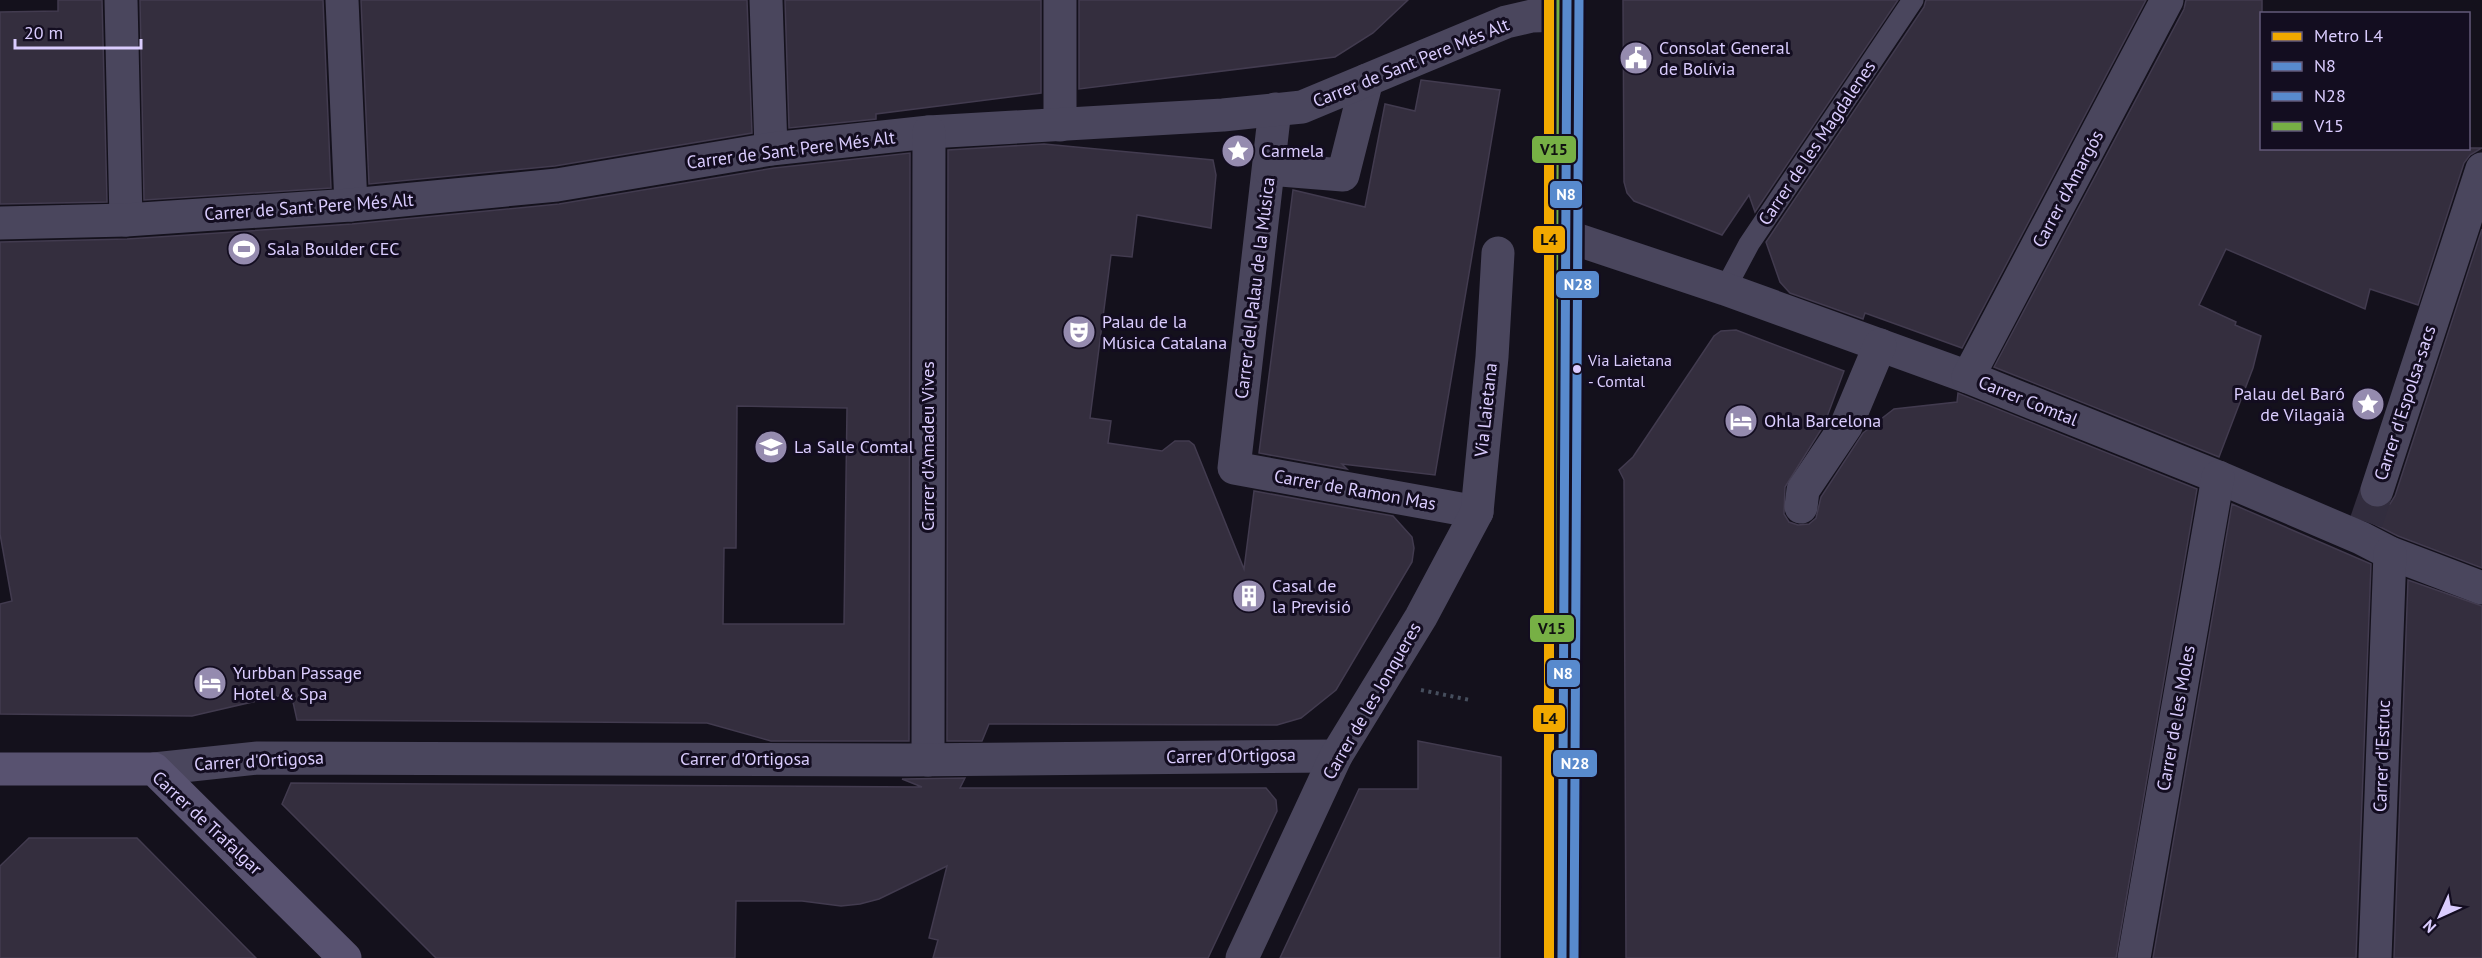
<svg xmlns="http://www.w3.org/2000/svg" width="2482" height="958" font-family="'PT Sans',sans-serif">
<rect width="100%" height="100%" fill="#14111c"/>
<g fill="#342e3e" stroke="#423b4f" stroke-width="1.5" fill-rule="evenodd">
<path d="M58 0H102L107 202 0 204V12L58 11Z"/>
<path d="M140 0H323L331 188 144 200Z"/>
<path d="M361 0H747L752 133 555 166 369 184Z"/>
<path d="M785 0H1041V93L876 114V119L789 128Z"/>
<path d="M1079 0H1408L1373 33 1335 57 1079 89Z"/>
<path d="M1623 0H1898L1755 212 1749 195 1722 235 1634 201 1627 193 1624 182Z"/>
<path d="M1926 0H2146L1962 348 1865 313 1863 319 1790 293 1780 282 1766 242 1924 7Z"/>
<path d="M2186 0H2262V148H2482L2470 155 2464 163 2418 305 2370 289 2365 309 2226 249 2199 305 2236 322 2235 325 2261 336 2253 368 2219 457 1994 367 2184 9Z"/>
<path d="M1421 80 1500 90 1435 475 1342 464 1347 469 1259 453 1293 190 1365 207 1385 104 1415 111Z"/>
<path d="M1044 144 1213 160 1216 175 1211 228 1137 215 1132 257 1111 255 1090 418 1111 421 1108 443 1162 451 1175 441H1189L1194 445 1244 569 1254 491 1393 516 1412 537 1414 548 1412 562 1336 690 1301 718 1277 725 989 724 982 741H947L948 150Z"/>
<path d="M910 153 909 741H771L707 723 297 720 291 693 192 716 0 714V604L12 601 0 534V242L127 239 352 224 559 204 774 168ZM737 406 847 408 844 624H723L724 548H736Z"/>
<path d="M2482 229V568L2398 536 2360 517 2365 504 2372 508H2381L2390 504 2395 496Z"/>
<path d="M1736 330 1844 371 1824 425 1785 487 1784 514 1789 522 1798 525 1809 524 1816 518 1821 497 1863 433 1894 409 1957 402 1958 393 2197 489 2116 958H1626L1624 480 1619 470 1633 457 1714 336 1721 331Z"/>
<path d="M2232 504 2371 564 2356 958H2153Z"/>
<path d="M2408 580 2482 606V958H2394Z"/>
<path d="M1418 741 1501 757 1500 958H1280L1359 789H1418Z"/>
<path d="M965 778 960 788H1266L1276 800 1277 811 1208 958H933L938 940 929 938 947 866 879 899 860 904 841 906 802 901H736L735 958H436L282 804 291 783 922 787 902 779Z"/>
<path d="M29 838H137L256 958H0V866Z"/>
</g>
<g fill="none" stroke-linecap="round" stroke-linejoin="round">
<path stroke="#322d3e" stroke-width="33" stroke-dasharray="33 16" stroke-linecap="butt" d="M2366 522 2377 490"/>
<path stroke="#464e5d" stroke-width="4" stroke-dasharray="3 4.5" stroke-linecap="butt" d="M1421 690 1470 700"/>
<path stroke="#4a465d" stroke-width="21" d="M1725 289 1749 244 1913 0"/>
<g stroke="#4a465d" stroke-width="33">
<path d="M121 0 126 220"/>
<path d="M342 0 351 205"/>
<path d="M766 0 771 149"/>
<path d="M1060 0V125"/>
<path d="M1275 109 1234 468 1477 512"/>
<path d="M1269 169 1343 175 1367 80"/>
<path d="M0 223 126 220 351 205 557 185 771 149 929 132 1223 115 1302 107 1506 22 1532 16 1567 15"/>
<path d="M1566 236 1725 289 1968 377 2218 477 2361 538 2390 553 2482 588"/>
<path d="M1968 377 2167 0"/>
<path d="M2377 490 2482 169"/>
<path d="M1801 507 1803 490 1846 426 1880 345"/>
<path d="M928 760 929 132"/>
<path d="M154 769 258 758 908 760 1336 756"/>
<path d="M1242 958 1336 756 1421 617 1477 512 1492 357 1498 253"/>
<path d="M2134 958 2218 477"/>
<path d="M2375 958 2390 553"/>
</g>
<g stroke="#585270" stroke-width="33">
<path d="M0 769H154L345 958"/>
<path d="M1562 958 1567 0"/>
</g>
<g stroke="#130d20" stroke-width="14">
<path id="bus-1" d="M1562 958 1567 0"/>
</g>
<g stroke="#130d20" stroke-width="14">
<path id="bus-2" d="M1574 958 1579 0"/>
</g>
<g stroke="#130d20" stroke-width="14">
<path id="bus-3" d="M1550 958 1555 0"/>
</g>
<use href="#bus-1" stroke="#588acd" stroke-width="9"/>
<use href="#bus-2" stroke="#588acd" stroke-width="9"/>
<use href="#bus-3" stroke="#77b045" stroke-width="9"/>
<g stroke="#130d20" stroke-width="15">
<path id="metro-1" d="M1549 0V958"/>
</g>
<use href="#metro-1" stroke="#f2a900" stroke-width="10"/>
</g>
<defs>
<g id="civic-disc" transform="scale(1.725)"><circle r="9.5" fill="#958baf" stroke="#130d20"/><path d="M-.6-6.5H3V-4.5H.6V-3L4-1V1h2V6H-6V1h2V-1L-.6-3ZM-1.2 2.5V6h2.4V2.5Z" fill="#fff"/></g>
<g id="sight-disc" transform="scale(1.725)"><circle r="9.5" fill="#958baf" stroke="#130d20"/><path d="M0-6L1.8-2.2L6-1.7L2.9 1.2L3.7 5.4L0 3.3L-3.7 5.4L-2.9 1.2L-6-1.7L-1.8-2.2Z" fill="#fff"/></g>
<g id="stadium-disc" transform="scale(1.725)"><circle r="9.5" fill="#958baf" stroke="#130d20"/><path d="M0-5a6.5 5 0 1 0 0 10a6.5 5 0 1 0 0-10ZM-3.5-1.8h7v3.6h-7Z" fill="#fff"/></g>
<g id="theatre-disc" transform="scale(1.725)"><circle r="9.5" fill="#958baf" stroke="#130d20"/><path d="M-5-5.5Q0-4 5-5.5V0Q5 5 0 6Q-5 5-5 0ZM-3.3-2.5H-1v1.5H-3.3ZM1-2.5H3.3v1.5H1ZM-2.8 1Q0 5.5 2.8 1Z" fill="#fff"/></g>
<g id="hotel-disc" transform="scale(1.725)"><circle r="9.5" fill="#958baf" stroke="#130d20"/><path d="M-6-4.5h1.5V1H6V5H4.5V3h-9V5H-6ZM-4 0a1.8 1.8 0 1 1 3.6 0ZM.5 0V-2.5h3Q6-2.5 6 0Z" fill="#fff"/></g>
<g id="school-disc" transform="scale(1.725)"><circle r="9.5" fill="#958baf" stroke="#130d20"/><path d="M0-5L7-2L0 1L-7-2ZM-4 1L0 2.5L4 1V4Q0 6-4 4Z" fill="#fff"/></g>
<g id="building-disc" transform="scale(1.725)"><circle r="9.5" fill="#958baf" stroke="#130d20"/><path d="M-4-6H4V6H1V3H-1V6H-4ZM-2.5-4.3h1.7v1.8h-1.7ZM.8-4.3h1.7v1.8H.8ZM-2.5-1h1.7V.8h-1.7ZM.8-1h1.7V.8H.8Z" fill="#fff"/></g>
</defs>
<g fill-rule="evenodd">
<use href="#civic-disc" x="1636" y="58"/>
<use href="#sight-disc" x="1238" y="151"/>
<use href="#stadium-disc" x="244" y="249"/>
<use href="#theatre-disc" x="1079" y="332"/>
<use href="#sight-disc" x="2368" y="404"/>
<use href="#hotel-disc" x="1741" y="421"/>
<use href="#school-disc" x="771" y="447"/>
<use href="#building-disc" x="1249" y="596"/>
<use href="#hotel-disc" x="210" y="683"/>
</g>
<circle fill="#daccfe" stroke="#130d20" stroke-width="2" cx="1577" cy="369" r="5"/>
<g text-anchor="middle" stroke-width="6" stroke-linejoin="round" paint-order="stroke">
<g font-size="16" fill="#daccfe" stroke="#130d20" text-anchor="start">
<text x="1588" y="366">Via Laietana<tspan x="1588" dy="21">- Comtal</tspan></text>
</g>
<g font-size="18" fill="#daccfe" stroke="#130d20" text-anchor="start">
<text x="1659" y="54">Consolat General<tspan x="1659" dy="21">de Bolívia</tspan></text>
<text x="1261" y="157">Carmela</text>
<text x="267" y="255">Sala Boulder CEC</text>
<text x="1102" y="328">Palau de la<tspan x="1102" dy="21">Música Catalana</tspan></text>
<text x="2345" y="400" text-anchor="end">Palau del Baró<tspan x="2345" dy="21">de Vilagaià</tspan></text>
<text x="1764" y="427">Ohla Barcelona</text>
<text x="794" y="453">La Salle Comtal</text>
<text x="1272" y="592">Casal de<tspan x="1272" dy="21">la Previsió</tspan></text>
<text x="233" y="679">Yurbban Passage<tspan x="233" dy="21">Hotel &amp; Spa</tspan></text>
</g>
<g font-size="18" fill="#daccfe" stroke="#130d20">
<text transform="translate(1411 63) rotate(-22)" y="6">Carrer de Sant Pere Més Alt</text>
<text transform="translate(1817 143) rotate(-56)" y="6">Carrer de les Magdalenes</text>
<text transform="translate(791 150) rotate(-7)" y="6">Carrer de Sant Pere Més Alt</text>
<text transform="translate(2068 189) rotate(-62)" y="6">Carrer d'Amargós</text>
<text transform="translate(309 207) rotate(-4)" y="6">Carrer de Sant Pere Més Alt</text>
<text transform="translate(1255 288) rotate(-83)" y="6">Carrer del Palau de la Música</text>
<text transform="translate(2028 401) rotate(22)" y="6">Carrer Comtal</text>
<text transform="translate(2405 403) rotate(-72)" y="6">Carrer d'Espolsa-sacs</text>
<text transform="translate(1486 410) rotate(-84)" y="6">Via Laietana</text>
<text transform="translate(928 446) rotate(-90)" y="6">Carrer d'Amadeu Vives</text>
<text transform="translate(1355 490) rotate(10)" y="6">Carrer de Ramon Mas</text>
<text transform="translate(1372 701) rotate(-60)" y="6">Carrer de les Jonqueres</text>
<text transform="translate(2176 718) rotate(-80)" y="6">Carrer de les Moles</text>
<text transform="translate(1231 756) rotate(-1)" y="6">Carrer d'Ortigosa</text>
<text transform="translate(2382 756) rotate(-88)" y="6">Carrer d'Estruc</text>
<text x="745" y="765">Carrer d'Ortigosa</text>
<text transform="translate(259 761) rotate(-3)" y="6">Carrer d'Ortigosa</text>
<text transform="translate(207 823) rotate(43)" y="6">Carrer de Trafalgar</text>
</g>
</g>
<g stroke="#130d20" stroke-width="2">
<rect x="1531" y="135" width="46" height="29" rx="6" fill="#77b045"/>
<rect x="1549" y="180" width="34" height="29" rx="6" fill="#588acd"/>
<rect x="1532" y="225" width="34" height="29" rx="6" fill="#f2a900"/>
<rect x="1555" y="270" width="45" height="29" rx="6" fill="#588acd"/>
<rect x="1529" y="614" width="46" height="29" rx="6" fill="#77b045"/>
<rect x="1546" y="659" width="35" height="29" rx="6" fill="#588acd"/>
<rect x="1532" y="704" width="34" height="29" rx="6" fill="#f2a900"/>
<rect x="1552" y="749" width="46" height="29" rx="6" fill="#588acd"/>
</g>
<g font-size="16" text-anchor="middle" font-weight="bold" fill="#fff">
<text x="1566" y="200">N8</text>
<text x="1578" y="290">N28</text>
<text x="1563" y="679">N8</text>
<text x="1575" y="769">N28</text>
</g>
<g font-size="16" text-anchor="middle" font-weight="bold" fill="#111">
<text x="1554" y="155">V15</text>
<text x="1549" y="245">L4</text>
<text x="1552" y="634">V15</text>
<text x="1549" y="724">L4</text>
</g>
<rect x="2260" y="12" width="210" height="138" fill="#130d20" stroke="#635979" stroke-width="1.5"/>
<rect x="2272" y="32" width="30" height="9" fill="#f2a900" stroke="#635979" stroke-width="1.5"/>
<text x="2314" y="42" font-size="18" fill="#daccfe">Metro L4</text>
<rect x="2272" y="62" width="30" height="9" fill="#588acd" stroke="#635979" stroke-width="1.5"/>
<text x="2314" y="72" font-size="18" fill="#daccfe">N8</text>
<rect x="2272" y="92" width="30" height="9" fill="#588acd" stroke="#635979" stroke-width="1.5"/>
<text x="2314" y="102" font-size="18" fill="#daccfe">N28</text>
<rect x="2272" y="122" width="30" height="9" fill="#77b045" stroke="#635979" stroke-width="1.5"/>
<text x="2314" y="132" font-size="18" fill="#daccfe">V15</text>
<g transform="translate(2440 916) rotate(225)" stroke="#130d20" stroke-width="4.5" paint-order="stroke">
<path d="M0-4.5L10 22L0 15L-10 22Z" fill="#daccfe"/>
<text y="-9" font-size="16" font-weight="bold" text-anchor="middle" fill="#daccfe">N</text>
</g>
<path d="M15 39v9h126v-9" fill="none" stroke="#daccfe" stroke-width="3"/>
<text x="24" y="39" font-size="18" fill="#daccfe" stroke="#130d20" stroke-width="4.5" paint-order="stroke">20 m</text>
</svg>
